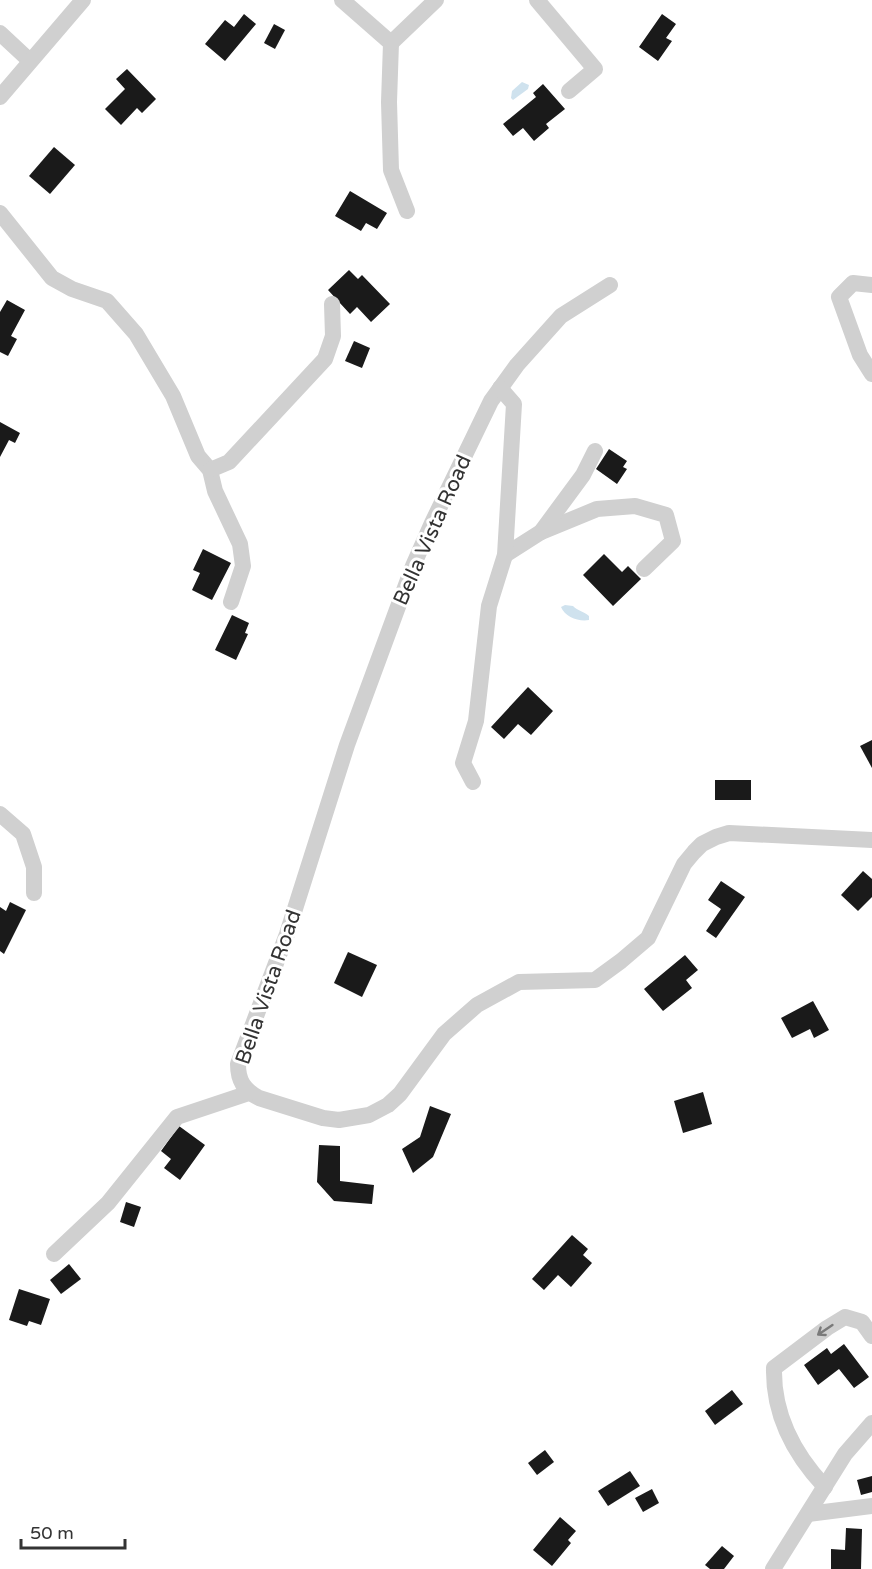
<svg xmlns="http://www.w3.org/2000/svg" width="872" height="1569" font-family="'Varela Round',sans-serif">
<rect width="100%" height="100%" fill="#fff"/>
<g fill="#cfe2ee">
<path d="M522 82 529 85 528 89 513 100 511 98 512 91Z"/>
<path d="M565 605 573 606C578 611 583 611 589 616V620C579 622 565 617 561 607Z"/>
</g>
<g fill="#1a1a1a">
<path d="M244 14 256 24 225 61 205 44 225 20 234 27Z"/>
<path d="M662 14 676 24 666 38 672 41 658 61 639 47Z"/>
<path d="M274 24 285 30 275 49 264 43Z"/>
<path d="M127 69 156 99 142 113 137 108 121 125 105 109 125 89 116 79Z"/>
<path d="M543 84 565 109 546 124 549 128 534 141 523 128 513 136 503 124 536 97 533 93Z"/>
<path d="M54 147 75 165 50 194 29 176Z"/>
<path d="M350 191 387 213 377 229 366 223 361 231 335 216Z"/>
<path d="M349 270 358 279 362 275 390 304 371 322 357 307 350 314 328 290Z"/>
<path d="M7 300 25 310 11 336 17 339 8 356 0 352V312Z"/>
<path d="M354 341 370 348 362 368 345 361Z"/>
<path d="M0 422 20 433 15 443 9 440 0 457Z"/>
<path d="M609 449 627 461 623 467 627 469 617 484 596 469Z"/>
<path d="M203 549 231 563 212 600 192 590 200 573 193 570Z"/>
<path d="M604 554 622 572 628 566 641 579 613 606 583 575Z"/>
<path d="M232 615 249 623 245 633 248 634 236 660 215 650Z"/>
<path d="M528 687 553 711 531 735 518 724 504 739 491 727Z"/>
<path d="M872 740V768L860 746Z"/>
<rect x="715" y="780" width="36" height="20"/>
<path d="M863 871 872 879V897L858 911 841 895Z"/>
<path d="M721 881 745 897 716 938 706 931 721 909 708 900Z"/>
<path d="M10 902 26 910 4 954 0 951V907L6 911Z"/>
<path d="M348 952 377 965 362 997 334 983Z"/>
<path d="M685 955 698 970 686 980 692 988 663 1011 644 989Z"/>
<path d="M813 1001 829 1030 814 1038 810 1029 792 1038 781 1018Z"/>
<path d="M703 1092 712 1124 683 1133 674 1101Z"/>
<path d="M430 1106 451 1114 433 1157 413 1173 402 1149 420 1137Z"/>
<path d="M179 1126 205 1145 180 1180 164 1168 171 1159 161 1151Z"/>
<path d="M319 1145 340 1146V1181L374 1185 372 1204 334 1201 317 1182Z"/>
<path d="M126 1202 141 1207 134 1227 120 1222Z"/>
<path d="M572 1235 588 1249 583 1255 592 1263 571 1287 558 1275 544 1290 532 1279Z"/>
<path d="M69 1264 81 1279 61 1294 50 1280Z"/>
<path d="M19 1289 50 1299 41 1325 29 1321 27 1326 9 1320Z"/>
<path d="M844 1344 869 1377 854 1388 839 1369 818 1385 804 1365 827 1348 831 1354Z"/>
<path d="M732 1390 743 1404 715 1425 705 1411Z"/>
<path d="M545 1450 554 1462 537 1475 528 1463Z"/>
<path d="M630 1471 640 1486 608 1506 598 1491Z"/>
<path d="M872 1476V1492L861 1495 857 1480Z"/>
<path d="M652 1489 659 1503 643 1512 635 1498Z"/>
<path d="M560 1517 576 1531 568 1540 571 1543 552 1566 533 1550Z"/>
<path d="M846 1528 862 1529 861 1569H831V1549L845 1550Z"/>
<path d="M722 1546 734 1556 724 1569H710L705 1565Z"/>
</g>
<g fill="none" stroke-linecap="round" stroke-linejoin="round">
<g stroke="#d0d0d0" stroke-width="16">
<path d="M342 0 391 43 389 102 391 170 407 211"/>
<path d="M537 0 595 69 569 91"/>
<path d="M0 33 30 61"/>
<path d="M391 43 436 0"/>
<path d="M0 97 83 0"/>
<path d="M0 213 52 278 72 289 107 301 136 334 173 396 198 456 210 470 215 491 240 544 243 566 231 602"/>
<path d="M610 285 561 316 517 365 491 401 432 523 413 566 347 745 287 934 238 1064C238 1081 244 1090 259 1098L323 1118 339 1120 369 1115 388 1105 400 1094 444 1034 477 1005 519 982 595 980 621 961 648 938 684 864 694 852 702 844 716 837 729 833 872 840"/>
<path d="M872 285 853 283 839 297 860 355 872 374"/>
<path d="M210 470 229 462 325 359 333 336 332 304"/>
<path d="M541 532 597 509 635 506 666 515 673 541 644 569"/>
<path d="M505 555 541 532 583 475 595 451"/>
<path d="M473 782 463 763 476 721 489 606 505 555 514 404 500 388"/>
<path d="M0 814 23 834 34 867V893"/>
<path d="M54 1254 108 1203 177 1117 249 1093"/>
<path d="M825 1487C794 1454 773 1414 774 1368L827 1328 845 1317 862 1322 872 1336"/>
<path d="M808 1514 872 1506"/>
<path d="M773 1569 845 1454 872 1423"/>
</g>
</g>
<defs><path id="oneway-shaft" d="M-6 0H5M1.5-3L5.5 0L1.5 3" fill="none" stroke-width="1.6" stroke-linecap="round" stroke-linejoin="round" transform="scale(1.5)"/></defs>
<use stroke="#7a7a7a" href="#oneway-shaft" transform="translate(825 1330) rotate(146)"/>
<g text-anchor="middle" stroke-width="6" stroke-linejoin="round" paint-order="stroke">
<g font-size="21" fill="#333" stroke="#fff">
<text transform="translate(432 530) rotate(-66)" y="7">Bella Vista Road</text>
<text transform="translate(268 987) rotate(-71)" y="7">Bella Vista Road</text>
</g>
</g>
<path d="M21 1539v9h104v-9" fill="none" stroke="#333333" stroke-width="3"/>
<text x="30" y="1539" font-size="18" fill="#333333" stroke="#ffffff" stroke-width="4.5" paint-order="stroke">50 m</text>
</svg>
